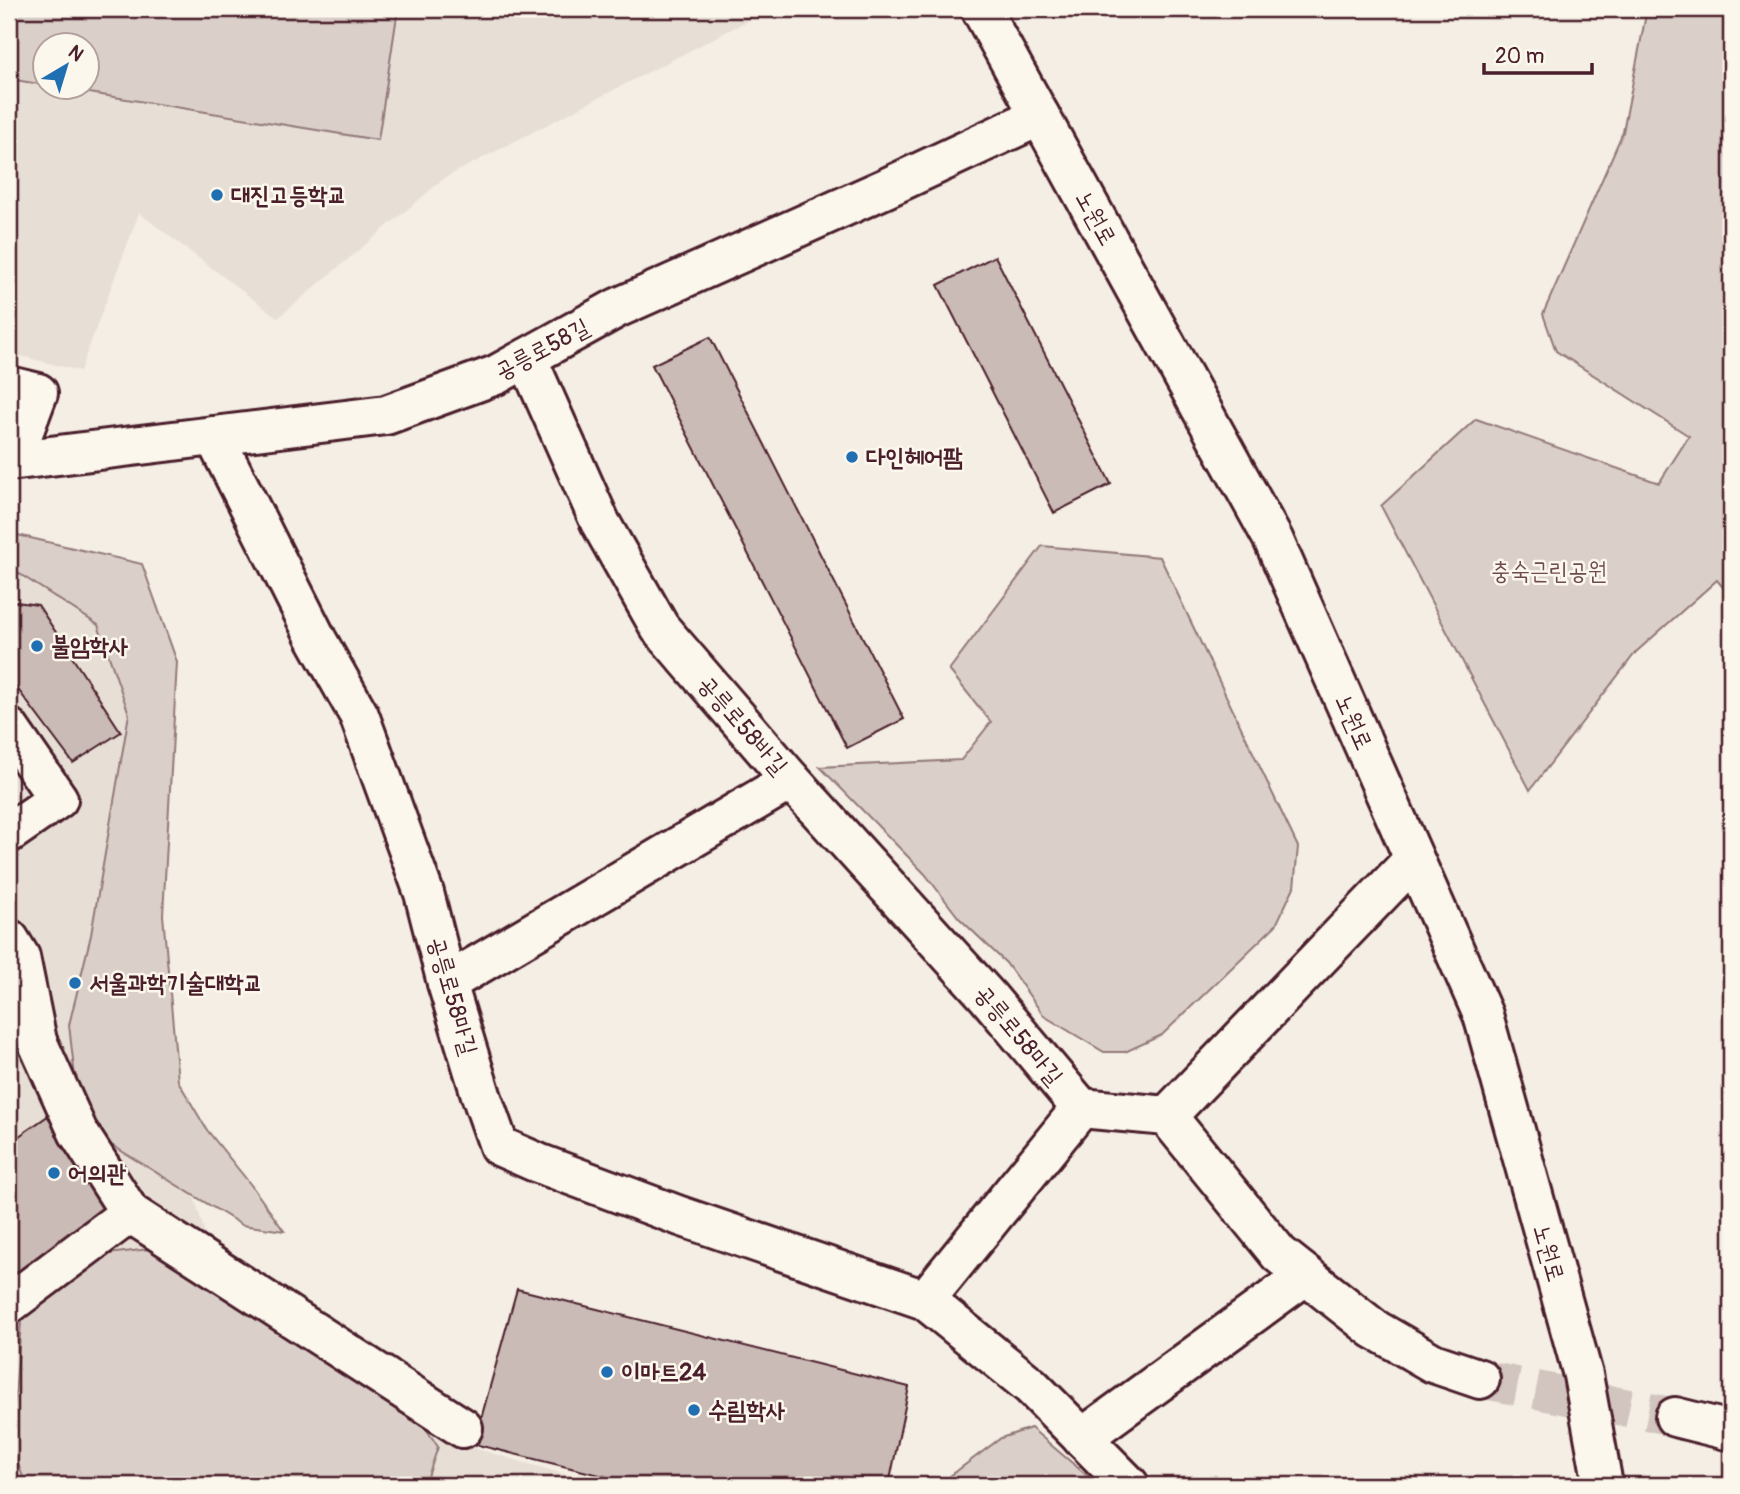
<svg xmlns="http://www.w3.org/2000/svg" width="1740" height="1494" font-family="Pangolin,'Poor Story',sans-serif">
<rect width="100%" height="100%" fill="#f4eee4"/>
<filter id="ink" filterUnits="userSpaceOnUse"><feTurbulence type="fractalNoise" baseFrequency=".0143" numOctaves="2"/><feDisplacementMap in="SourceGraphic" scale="14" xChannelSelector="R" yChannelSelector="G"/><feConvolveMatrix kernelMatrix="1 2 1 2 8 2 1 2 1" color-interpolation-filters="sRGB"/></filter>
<g filter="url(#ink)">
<g fill="#e7dfd6" fill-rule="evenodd">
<path d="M9 9H770L446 177 278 318 139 213 80 371 9 353ZM46 46H88V88H46Z"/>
<path d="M9 543 158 680 154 1055 230 1322 395 1425 602 1485H9Z"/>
</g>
<g fill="#dbd0c9" stroke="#92787a" stroke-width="2">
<path d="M9 9H398L378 140 59 88H88V46H46L45 85 9 79Z"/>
<path d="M1647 9H1731V597L1717 580 1636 652 1530 790 1381 506 1476 419 1659 483 1689 436 1556 351 1543 314 1623 132Z"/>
<path d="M9 533 142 564 177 662 163 915 178 1081 207 1130 251 1185 284 1231 242 1225 97 1136 75 1077 69 1025 91 935 129 714 98 625 9 567Z"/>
<path d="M1042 546 1160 557 1298 847 1294 887 1276 925 1162 1035 1125 1052H1104L1044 1016 1006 963 959 918 925 874 820 767 961 760 991 722 949 670Z"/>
<path d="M158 1248 408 1406 427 1430 438 1447 425 1485H26L11 1445 23 1298 108 1254Z"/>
<path d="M1031 1428 1098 1485H938L1001 1438Z"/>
</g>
<g fill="#cabbb6" stroke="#4a1f2b" stroke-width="2">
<path d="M995 256 1111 484 1054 513 938 285Z"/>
<path d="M710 337 904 719 847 748 652 365Z"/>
<path d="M9 601 38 605 121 732 73 763 16 687 9 692Z"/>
<path d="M55 1111 119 1204 9 1280V1143Z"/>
<path d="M517 1289 909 1387 889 1485H640L474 1444Z"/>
</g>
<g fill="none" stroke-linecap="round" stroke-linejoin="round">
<path stroke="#d2c5bf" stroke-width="38" stroke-dasharray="38 19" stroke-linecap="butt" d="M1480 1379 1675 1417"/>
<g stroke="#4a1f2b" stroke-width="44">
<g id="minor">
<path d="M527 358 600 522 660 628 791 780 988 997 1081 1108"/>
<path d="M9 386 38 393 13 460"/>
<path d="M214 436 317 640 359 715 424 893 447 983 481 1095 499 1146 538 1163 680 1216 925 1300 1031 1386 1129 1485"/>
<path d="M9 461 386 415 496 375 617 308 886 188 1040 116"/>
<path d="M9 728 58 799 9 833"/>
<path d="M9 939 20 957 37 1041 78 1132 130 1213 9 1304"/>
<path d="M447 983 791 780"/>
<path d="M1081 1108 1167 1116 1279 1254 1374 1329 1433 1363 1480 1379"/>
<path d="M1167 1116 1414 859"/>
<path d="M130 1213 463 1428"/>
<path d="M925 1300 1081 1108"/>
<path d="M1675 1417 1731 1431"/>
<path d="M1082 1438 1306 1275"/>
</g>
</g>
<g stroke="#4a1f2b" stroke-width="44">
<path id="major" d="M981 9 1273 539 1483 1015 1583 1375 1603 1485"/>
</g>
<use href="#minor" stroke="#fbf7ec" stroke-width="38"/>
<use href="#major" stroke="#fbf7ec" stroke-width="38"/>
</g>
</g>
<g fill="#1f6fb2" stroke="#fbf7ec" stroke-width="2.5">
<circle cx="217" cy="195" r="7"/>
<circle cx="852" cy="457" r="7"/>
<circle cx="37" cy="646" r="7"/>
<circle cx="75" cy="983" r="7"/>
<circle cx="54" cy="1173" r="7"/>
<circle cx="607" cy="1372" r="7"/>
<circle cx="694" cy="1410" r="7"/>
</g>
<g text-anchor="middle" stroke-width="5" stroke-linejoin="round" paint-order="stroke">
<g font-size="24" font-weight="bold" fill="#4a1f2b" stroke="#fbf7ec" text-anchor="start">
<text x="231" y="203">대진고등학교</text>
<text x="866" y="465">다인헤어팜</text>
<text x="51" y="654">불암학사</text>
<text x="89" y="991">서울과학기술대학교</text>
<text x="68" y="1181">어의관</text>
<text x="621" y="1380">이마트24</text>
<text x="708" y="1418">수림학사</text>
</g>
<g font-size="24" fill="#4a1f2b" stroke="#fbf7ec">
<text transform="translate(1096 218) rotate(61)" y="8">노원로</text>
<text transform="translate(542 349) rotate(-28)" y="8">공릉로58길</text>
<text transform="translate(1354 722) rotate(66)" y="8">노원로</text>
<text transform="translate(743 725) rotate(49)" y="8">공릉로58바길</text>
<text transform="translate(453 996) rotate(74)" y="8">공릉로58마길</text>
<text transform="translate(1019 1035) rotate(50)" y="8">공릉로58마길</text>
<text transform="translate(1549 1253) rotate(74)" y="8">노원로</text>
</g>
<g font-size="24" fill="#6e4b52" stroke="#fbf7ec">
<text x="1549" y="579">충숙근린공원</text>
</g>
</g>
<rect width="1740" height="1494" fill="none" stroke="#fbf7ec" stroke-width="35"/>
<rect x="18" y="18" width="1705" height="1459" fill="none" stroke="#4a1f2b" stroke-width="2.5" filter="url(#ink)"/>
<g transform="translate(66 66) rotate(38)"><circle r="33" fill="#fbf7ec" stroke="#b4a19f" stroke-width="2"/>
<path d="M0-5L12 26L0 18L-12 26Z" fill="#1f6fb2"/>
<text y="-10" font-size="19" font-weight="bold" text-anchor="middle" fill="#4a1f2b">N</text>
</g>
<path d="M1484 63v10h108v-10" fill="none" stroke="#4a1f2b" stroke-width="3.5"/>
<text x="1495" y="63" font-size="21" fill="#4a1f2b" stroke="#fbf7ec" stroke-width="5" paint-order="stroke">20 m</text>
</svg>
